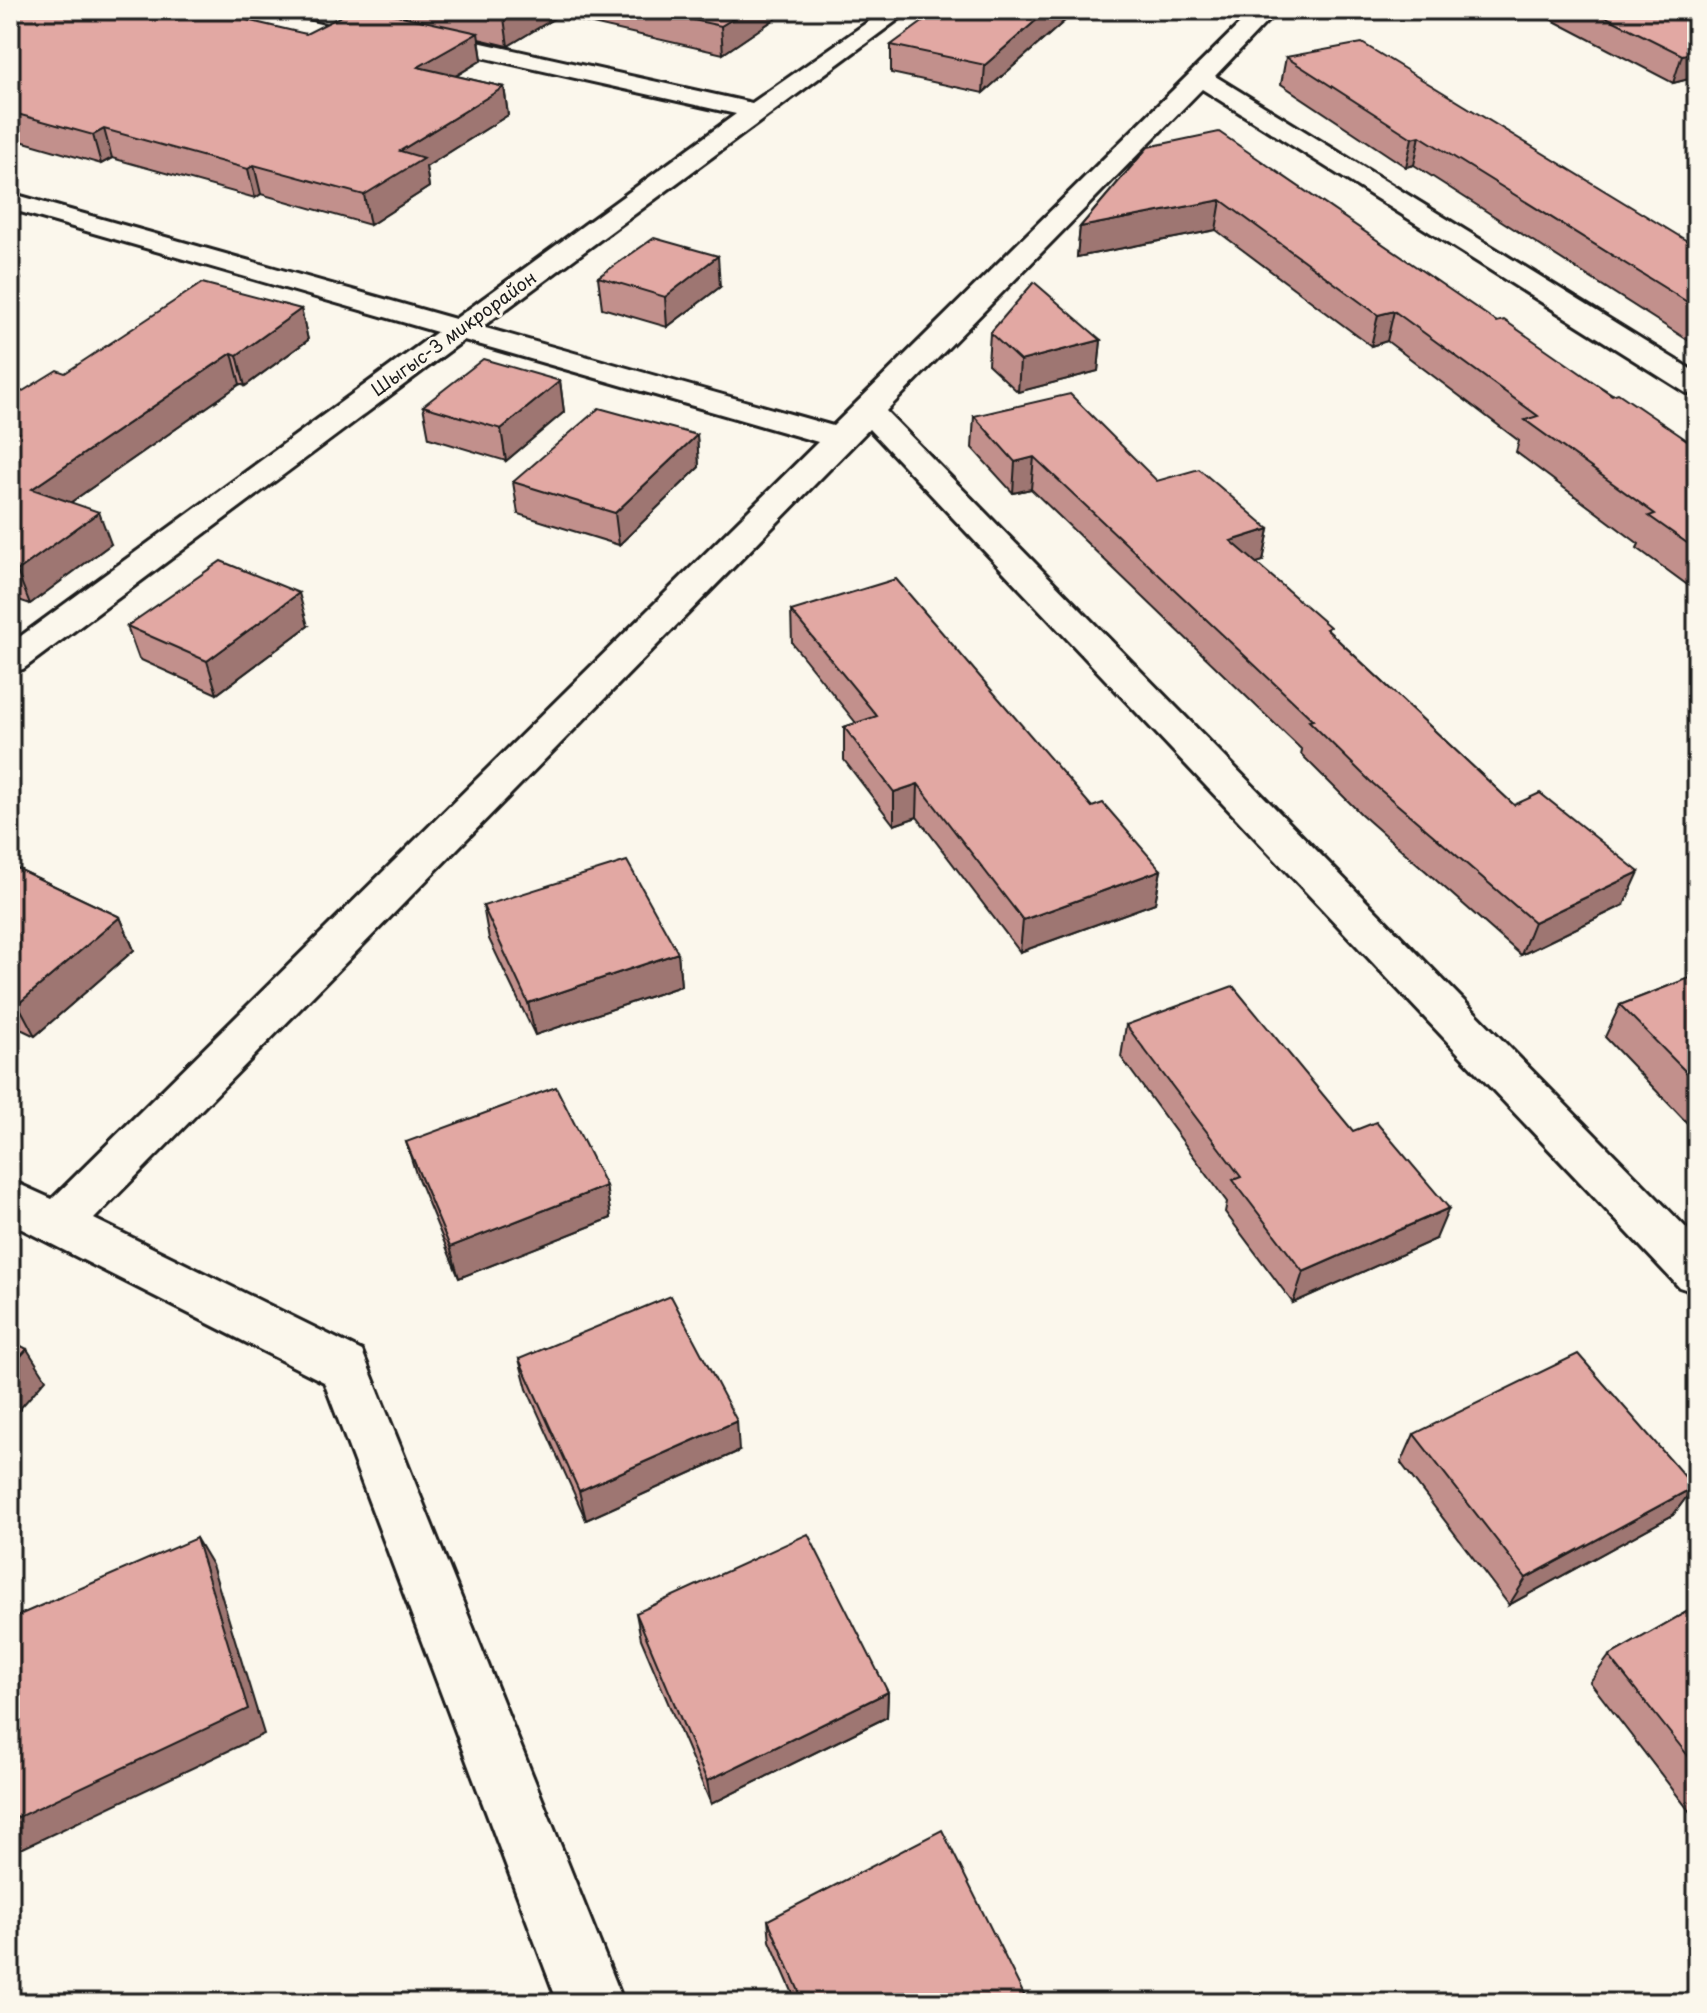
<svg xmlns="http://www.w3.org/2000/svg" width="1707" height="2013" font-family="'Playpen Sans',sans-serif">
<rect width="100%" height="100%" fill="#fbf7ec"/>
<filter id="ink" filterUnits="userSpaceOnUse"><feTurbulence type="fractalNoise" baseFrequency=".0125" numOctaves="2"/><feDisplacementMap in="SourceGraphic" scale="16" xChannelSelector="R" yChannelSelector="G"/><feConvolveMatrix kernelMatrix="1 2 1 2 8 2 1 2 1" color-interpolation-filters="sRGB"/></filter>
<g filter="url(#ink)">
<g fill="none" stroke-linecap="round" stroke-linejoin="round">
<g stroke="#1c1c1c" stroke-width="6">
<path id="street" d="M292 10H334L752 103 885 10H911L482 327 833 426 1254 10H1278L1215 76 1697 373V395L1686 393 1202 89 886 411 1697 1239V1293L1679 1287 869 429 94 1219 362 1351 624 2003H558L324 1382 10 1223V1180L52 1199 818 442 464 340 23 669 10 672V644L437 332 10 209V193L455 319 736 114 303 17 295 15Z"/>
</g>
<use href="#street" fill="#fbf7ec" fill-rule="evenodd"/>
</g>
<g fill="#c2908c" stroke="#1c1c1c" stroke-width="2">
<path d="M10 10 306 34 390 13 389 10H788L723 54 558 16 508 46 479 39 482 60 456 76 504 87 508 115 426 167 429 187 370 225 261 194 255 198 112 158 101 164 10 138Z"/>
<path d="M1077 10 983 93 891 73V45Z"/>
<path d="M1533 10H1697V77L1673 83Z"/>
<path d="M1286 57 1697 247V346L1414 165 1406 167 1281 84Z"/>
<path d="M1148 147 1497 322 1697 447V592L1637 548 1639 544 1516 452 1519 441 1387 341 1371 346 1216 230 1077 257 1080 227Z"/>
<path d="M598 277 720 287 667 327 602 308Z"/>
<path d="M301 309 308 340 245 386 240 384 71 502 111 544 30 604 10 597V399Z"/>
<path d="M990 333 1101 340 1098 371 1018 392 988 364Z"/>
<path d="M560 381 564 412 506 461 429 438 423 406Z"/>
<path d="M974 416 1157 481 1269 529 1263 561 1256 563 1514 805 1624 905 1521 955 1361 814 1301 754 1302 750 1031 489 1013 493 972 448Z"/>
<path d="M697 435 699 467 619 545 518 514 513 482Z"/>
<path d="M791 611 1092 807 1161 870 1155 903 1020 952 917 817 894 825 844 760V727L856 723 792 643Z"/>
<path d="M127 626H308L217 694 139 659Z"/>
<path d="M10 865 120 917 134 950 35 1036 10 1024Z"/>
<path d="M483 906 678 953 681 986 535 1035 489 939Z"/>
<path d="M1697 975V1124L1690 1126 1605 1037 1620 1005Z"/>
<path d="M1126 1025 1436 1239 1293 1303 1225 1212 1227 1202 1121 1057Z"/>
<path d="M406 1142 606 1186 611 1218 459 1278 416 1174Z"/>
<path d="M519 1359 739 1451 586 1520 527 1389Z"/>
<path d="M1414 1434 1694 1487 1673 1515 1509 1605 1401 1463Z"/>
<path d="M1697 1606V1821L1590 1682 1609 1656Z"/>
<path d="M636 1613 888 1692 887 1717 711 1804 641 1639Z"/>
<path d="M768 1920 1028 2003H797L770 1941Z"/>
</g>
<g fill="#9e7672" stroke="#1c1c1c" stroke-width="2">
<path d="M519 10H557L558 16 508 46 504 18Z"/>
<path d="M747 10H788L723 54 721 26Z"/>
<path d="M1048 10H1077L983 93 985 65Z"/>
<path d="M478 33 482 60 423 95 418 67Z"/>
<path d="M1697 52V77L1673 83 1682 55Z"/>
<path d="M504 87 508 115 426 167 429 187 370 225 364 195 400 151Z"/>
<path d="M104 129 112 158 101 164 93 135Z"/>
<path d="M1420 136 1414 165 1406 167 1412 138Z"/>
<path d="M254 165 261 194 255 198 248 169Z"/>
<path d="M1221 200 1216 230 1077 257 1080 227Z"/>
<path d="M10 249 21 279 10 285Z"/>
<path d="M718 256 720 287 667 327 665 297Z"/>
<path d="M301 309 308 340 245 386 237 355Z"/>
<path d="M1394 311 1387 341 1371 346 1378 315Z"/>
<path d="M1101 340 1098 371 1018 392 1020 361Z"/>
<path d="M232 353 240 384 44 521 32 489Z"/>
<path d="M560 381 564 412 506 461 501 429Z"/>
<path d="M697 435 699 467 619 545 615 513Z"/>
<path d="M1034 457 1031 489 1013 493 1015 462Z"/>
<path d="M99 512 111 544 30 604 17 571Z"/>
<path d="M1269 529 1263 561 1225 573 1231 541Z"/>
<path d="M299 593 308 626 217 694 207 661Z"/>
<path d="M918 784 917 817 894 825V792Z"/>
<path d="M1161 870 1155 903 1020 952 1023 920Z"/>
<path d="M1639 872 1624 905 1521 955 1534 922Z"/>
<path d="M120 917 134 950 35 1036 18 1004Z"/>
<path d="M678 953 681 986 535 1035 528 1003Z"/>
<path d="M1697 1114V1124L1690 1126Z"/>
<path d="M606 1186 611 1218 459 1278 450 1247Z"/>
<path d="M1449 1208 1436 1239 1293 1303 1303 1272Z"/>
<path d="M27 1349 46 1379 10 1420V1368Z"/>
<path d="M737 1421 739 1451 586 1520 579 1491Z"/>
<path d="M1694 1487 1673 1515 1509 1605 1526 1578Z"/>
<path d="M196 1538 212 1565 264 1734 21 1849 10 1838V1821Z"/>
<path d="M888 1692 887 1717 711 1804 707 1781Z"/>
</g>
<g fill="#e2a8a3" stroke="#1c1c1c" stroke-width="2">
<path d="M10 10H204L306 34 353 10H374L478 33 418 67 504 87 400 151 424 158 364 195 254 165 248 169 104 129 93 135 10 112Z"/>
<path d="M465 10H519L504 18Z"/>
<path d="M647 10H747L721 26Z"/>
<path d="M939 10H1048L985 65 891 45Z"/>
<path d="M1592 10H1697V52L1682 55Z"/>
<path d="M1362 43 1697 247V308L1420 136 1412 138 1286 57Z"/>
<path d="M1219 132 1497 322 1504 320 1612 395 1618 393 1697 447V550L1649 516 1655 514 1525 420 1538 416 1394 311 1378 315 1221 200 1080 227 1148 147Z"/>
<path d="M654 238 718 256 665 297 598 277Z"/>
<path d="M1034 282 1101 340 1020 361 990 333Z"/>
<path d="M202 283 301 309 237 355 232 353 32 489 99 512 17 571 10 569V438L19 433 10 430V399L57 370 65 373Z"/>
<path d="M483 359 560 381 501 429 423 406Z"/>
<path d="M1070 394 1157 481 1199 469 1269 529 1231 541 1330 627 1326 629 1514 805 1540 793 1639 872 1534 922 1370 781 1309 721 1313 720 1034 457 1015 462 974 416Z"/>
<path d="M599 408 697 435 615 513 513 482Z"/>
<path d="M221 561 299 593 207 661 127 626Z"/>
<path d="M896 579 1092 807 1103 803 1161 870 1023 920 918 784 894 792 844 727 877 716 791 611Z"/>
<path d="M627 861 678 953 528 1003 483 906Z"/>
<path d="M10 865 120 917 18 1004 10 1000Z"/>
<path d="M1697 975V1083L1620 1005Z"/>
<path d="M1233 986 1353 1131 1376 1122 1449 1208 1303 1272 1233 1180 1241 1177 1126 1025Z"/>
<path d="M556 1087 606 1186 450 1247 406 1142Z"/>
<path d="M671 1296 737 1421 579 1491 519 1359Z"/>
<path d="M10 1340 27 1349 10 1368Z"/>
<path d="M1578 1354 1694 1487 1526 1578 1414 1434Z"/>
<path d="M808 1534 888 1692 707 1781 636 1613Z"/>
<path d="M196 1538 248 1709 10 1821V1619Z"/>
<path d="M1697 1606V1767L1609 1656Z"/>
<path d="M942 1830 1028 2003H804L768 1920Z"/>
</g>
</g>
<g text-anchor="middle" stroke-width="6" stroke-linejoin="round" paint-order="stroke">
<g font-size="18" fill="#1c1c1c" stroke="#fbf7ec">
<text transform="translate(454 334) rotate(-36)" y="6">Шыгыс-3 микрорайон</text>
</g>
</g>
<rect width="1707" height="2013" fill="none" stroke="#fbf7ec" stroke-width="40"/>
<rect x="20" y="20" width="1667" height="1973" fill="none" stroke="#1c1c1c" stroke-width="3" filter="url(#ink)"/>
</svg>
